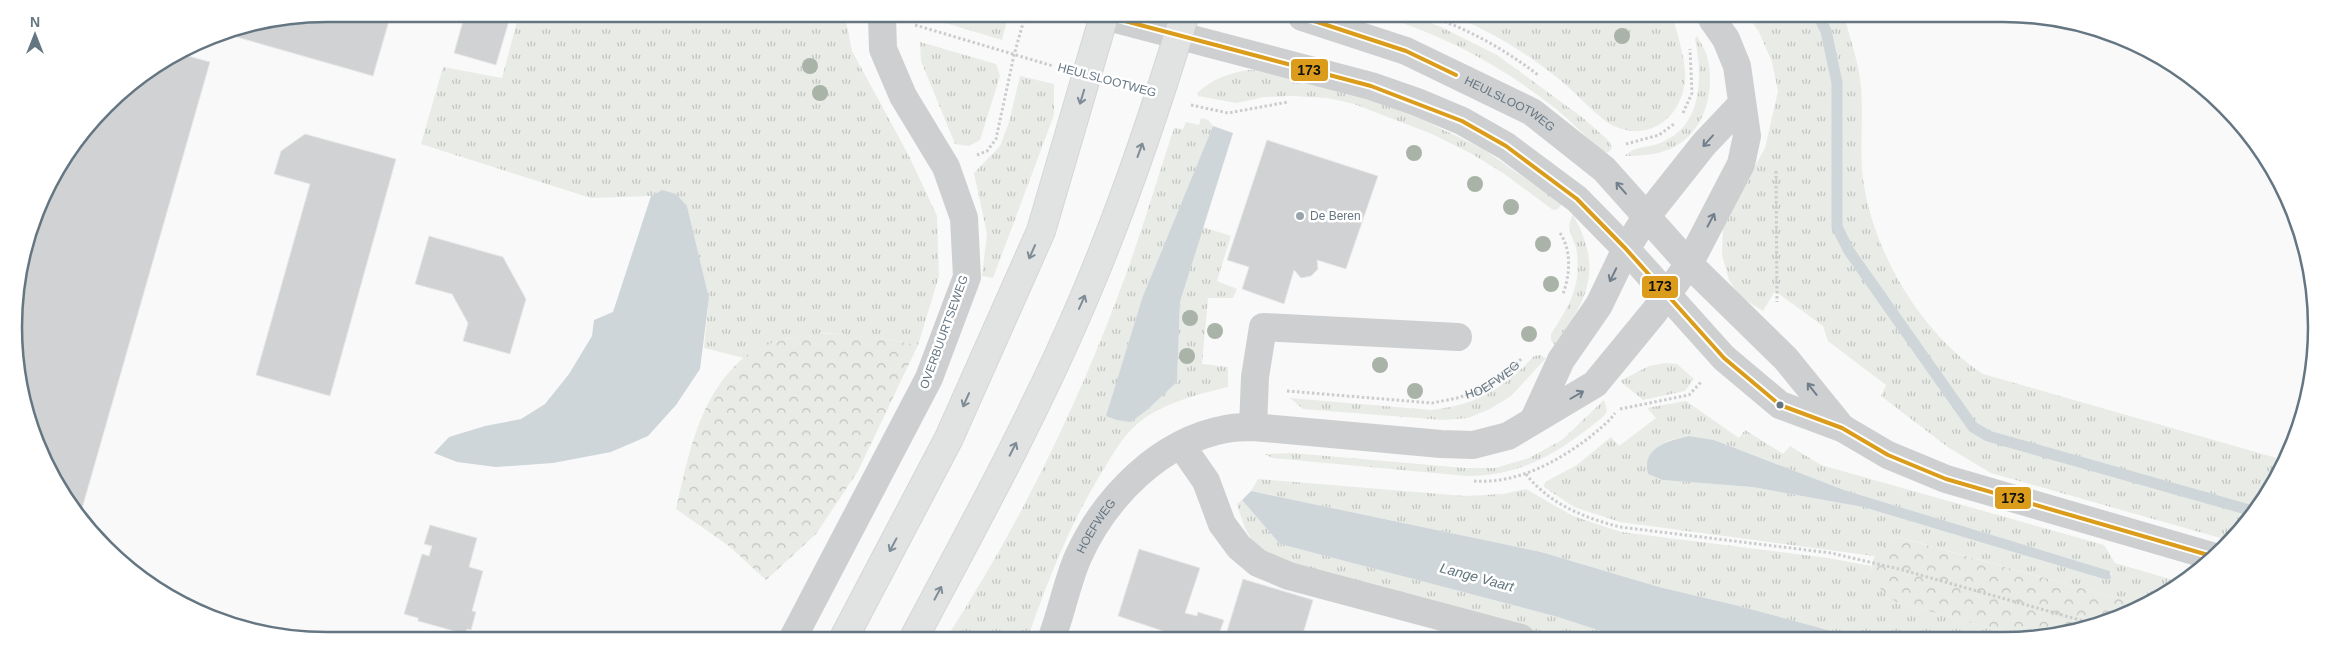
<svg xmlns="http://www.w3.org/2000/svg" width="2331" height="655" font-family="Arial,sans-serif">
<defs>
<pattern id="grass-tufts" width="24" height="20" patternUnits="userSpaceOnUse" patternTransform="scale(1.25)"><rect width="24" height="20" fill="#e8ebe6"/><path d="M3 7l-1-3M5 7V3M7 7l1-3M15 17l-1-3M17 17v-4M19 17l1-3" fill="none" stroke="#c0c3c0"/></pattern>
<pattern id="forest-crowns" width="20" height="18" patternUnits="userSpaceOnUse" patternTransform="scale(1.25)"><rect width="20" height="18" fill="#e8ebe6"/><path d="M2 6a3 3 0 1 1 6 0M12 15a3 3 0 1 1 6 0" fill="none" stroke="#c0c3c0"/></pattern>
</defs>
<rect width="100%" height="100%" fill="#f9f9f9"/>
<g fill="url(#grass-tufts)" fill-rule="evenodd">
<path d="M519 14 845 16 852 51 909 156 937 216 939 276 918 345C871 336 822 326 775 342 764 346 754 352 744 358L704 348 709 298 687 206 662 190 651 196 591 198 421 144 443 67 502 78Z"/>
<path d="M922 16H1008L1002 40Z"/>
<path d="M1384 17H1414L1441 27 1497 55 1583 118 1610 142 1612 148 1608 153 1600 150C1585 136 1571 121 1555 108 1504 68 1447 36 1384 17Z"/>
<path d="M1459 18H1673C1678 36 1687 64 1685 82 1680 118 1650 142 1614 126 1601 121 1573 90 1559 79 1528 54 1495 34 1459 18Z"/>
<path d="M1750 19H1845C1850 38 1857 58 1860 78 1864 108 1860 139 1862 170 1869 246 1919 332 1983 374L2287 461 2285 467 2231 541 1991 473 1949 448 1881 396 1886 385 1828 341 1823 326 1775 291 1763 311 1739 296 1729 280 1722 255 1723 225 1765 148 1778 91 1772 62 1759 32Z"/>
<path d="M1697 36C1700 42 1705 49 1707 56 1716 90 1705 134 1670 149 1655 155 1641 156 1625 156 1636 145 1646 149 1660 143 1703 127 1703 76 1695 39Z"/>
<path d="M920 42 996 64 1000 76 980 140 969 146 955 144 921 61Z"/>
<path d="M1249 70 1273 71 1365 98 1415 116 1483 149 1562 204 1558 209 1553 210 1503 173 1472 154 1432 134 1354 104 1328 98 1293 96 1264 97 1236 103 1198 96 1197 93C1213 79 1228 73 1249 70Z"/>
<path d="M1020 76 1054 84V115L993 278 982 276 987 234 974 173 1000 146 1009 122Z"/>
<path d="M1201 118 1208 120 1213 126 1143 296 1131 422 1147 410 1177 382 1180 302 1203 227 1231 236 1217 281 1237 289 1233 298H1208L1202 364 1228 367V387C1199 394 1155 405 1134 427 1122 438 1113 454 1105 467 1071 521 1049 577 1028 637H947C1015 532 1072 417 1116 301 1138 244 1155 186 1174 128L1183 129 1186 122 1199 125Z"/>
<path d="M1573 215C1603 268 1589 299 1554 345L1551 340V334C1562 317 1574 299 1577 278 1578 269 1578 257 1576 247 1572 235 1565 228 1573 215Z"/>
<path d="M1540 355 1546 358 1511 396 1490 409 1468 418 1443 420 1303 409 1290 398 1431 410C1477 405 1503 389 1534 356Z"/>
<path d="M1665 363 1677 364 1694 379 1685 391 1643 400 1620 381 1649 366Z"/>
<path d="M1604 400 1607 411 1604 416C1561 451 1524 476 1467 476L1272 458 1265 454 1292 453 1465 468H1495L1529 458 1562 440Z"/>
<path d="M1686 401 1739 438 1745 430 1783 454 1790 446 1821 465 2104 545 2115 563 2180 582 2146 606 1898 537 1876 551 1874 556 1620 522 1574 507 1544 487 1545 482 1577 465 1611 437 1619 446 1656 418 1647 408ZM1689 436 1714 440 1844 490 2110 571 2112 574 2107 580 1863 507 1752 487 1664 480 1646 466C1656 443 1666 440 1689 436Z"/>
<path d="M1258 479 1465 496 1503 494 1526 489 1573 516 1621 532 1828 558 1871 566 1870 572 1896 602 2030 639 1857 638 1739 606 1659 587 1541 552 1251 491Z"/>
<path d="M1242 500 1280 544 1558 617 1622 638H1558L1292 565C1282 560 1270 556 1260 549 1248 540 1241 518 1237 504Z"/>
</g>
<g fill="url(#forest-crowns)">
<path d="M803 334H857L918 345 858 471 816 534 766 580 729 546 676 509C689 454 698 398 743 358 759 345 783 340 803 334Z"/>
<path d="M1897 537 2146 606 2044 639H2030L1896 602 1876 585 1870 572 1876 551Z"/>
</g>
<g fill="#ced6d9">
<path d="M1213 126 1233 133 1180 302 1177 382 1147 410 1131 422 1117 420 1106 416 1143 296Z"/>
<path d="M662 190 676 194 687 206 709 298 700 369 676 405 648 436 611 452 553 463 496 467 457 462 434 453 449 437 485 426 521 419 545 404 569 374 592 336 594 320 613 312 651 196Z"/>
<path d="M1689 436 1714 440 1844 490 2110 571 2111 578 2107 580 1863 507 1752 487 1663 480 1648 474C1641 448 1669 440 1689 436Z"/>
<path d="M1251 491 1541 552 1659 587 1739 606 1857 638H1622L1558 617 1280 544 1242 500Z"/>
</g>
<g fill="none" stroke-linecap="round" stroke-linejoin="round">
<path stroke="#ced6d9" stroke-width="11" d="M1820 19 1826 31 1837 83V227L1849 251 1973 427 1988 436 2253 511"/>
</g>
<g fill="#d0d2d3" stroke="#e8e8e8">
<path d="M328 14H391L373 76 226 34Z"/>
<path d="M465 14H511L496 65 454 53Z"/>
<path d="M181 54 210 62 79 519 25 409 14 307 46 188 120 92Z"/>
<path d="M305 134 396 159 330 396 256 375 310 184 274 174 281 151Z"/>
<path d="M1267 140 1378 176 1346 269 1317 260 1318 269 1311 276 1301 278 1294 270 1284 304 1242 289 1249 267 1227 260Z"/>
<path d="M429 236 503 257 526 299 510 354 463 341 468 323 452 294 415 284Z"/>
<path d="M430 525 477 538 469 567 483 571 472 611 476 612 471 630 467 629 465 634 418 621V618L404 614 422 554 429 556 432 546 424 544Z"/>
<path d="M1139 549 1200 568 1185 613 1197 616 1198 612 1224 620 1218 637H1181L1118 616Z"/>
<path d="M1243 579 1313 600 1302 637H1249L1227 631Z"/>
</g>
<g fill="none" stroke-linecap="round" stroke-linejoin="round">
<g stroke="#d5d6d7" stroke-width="30">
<g id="major">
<path d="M845 636 949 438 1041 231 1104 16"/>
<path d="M915 636C974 525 1035 414 1084 298 1123 207 1155 112 1184 17"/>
</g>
</g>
<g stroke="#cbcccd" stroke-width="3" stroke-dasharray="2.5 2.5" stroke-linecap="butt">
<path d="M1435 18C1472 31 1507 51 1538 75"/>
<path d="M915 25 1053 66"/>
<path d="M1191 105 1228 113 1288 102"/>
<path d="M1683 113 1692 93 1690 49"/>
<path d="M1626 144 1659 135 1674 124"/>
<path d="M977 155 987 151 996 139 1014 55 1025 16"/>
<path d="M1776 171 1777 302"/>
<path d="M1560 233C1572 251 1570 275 1563 294"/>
<path id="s1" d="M1287 391 1432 403 1457 398 1482 390 1509 372 1522 358"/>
<path d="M1620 409 1689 395 1701 382"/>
<path d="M1526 474C1549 504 1585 518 1620 527L1831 553 1899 569 2094 624"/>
<path d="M1474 481C1517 484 1557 462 1590 437 1599 429 1608 423 1615 413"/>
</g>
<g stroke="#cecfd0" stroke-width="28">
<path d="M1104 16 1371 86 1417 102 1462 121 1506 146 1577 199 1626 249 1724 358 1780 405 1842 428 1888 455 1946 479 2215 557"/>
<path id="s2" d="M1302 17 1406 51 1532 112 1604 169 1689 264 1786 359 1842 428"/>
<path d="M1534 419 1561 360 1599 305 1626 249 1646 217 1704 144 1741 105"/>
<path d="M1253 427 1255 377 1263 327 1458 337"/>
<path d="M1181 445 1206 481 1222 524 1239 547 1258 563 1289 576 1521 638"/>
<path d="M794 636 929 378 967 277 964 218 946 167 903 96 883 49 882 16"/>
<path id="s3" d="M1052 637C1062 611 1067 582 1078 557 1105 497 1160 441 1226 429 1235 427 1244 427 1253 427L1441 444 1473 445 1508 436 1595 384 1655 311 1689 264 1741 164 1747 136 1737 66 1726 39 1712 19"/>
</g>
<use href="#major" stroke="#e1e2e2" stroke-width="28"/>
<g stroke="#fff" stroke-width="8">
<g id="bus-1">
<path d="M1106 16 1371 86 1462 121 1506 146 1577 199 1626 249 1724 358 1780 405 1842 428 1888 455 1946 479 2215 557"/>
<path d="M1302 17 1406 51 1456 75"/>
</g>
</g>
<use href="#bus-1" stroke="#da9c1a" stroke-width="4"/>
</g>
<g fill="#a9b3a7">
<circle cx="1622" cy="36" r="8"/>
<circle cx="810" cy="66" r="8"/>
<circle cx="820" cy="93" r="8"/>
<circle cx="1414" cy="153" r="8"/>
<circle cx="1475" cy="184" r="8"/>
<circle cx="1511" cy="207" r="8"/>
<circle cx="1543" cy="244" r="8"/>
<circle cx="1551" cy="284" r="8"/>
<circle cx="1190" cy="318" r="8"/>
<circle cx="1215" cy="331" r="8"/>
<circle cx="1529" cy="334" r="8"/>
<circle cx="1187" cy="356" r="8"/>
<circle cx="1380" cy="365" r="8"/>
<circle cx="1415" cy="391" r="8"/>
</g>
<defs><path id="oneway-shaft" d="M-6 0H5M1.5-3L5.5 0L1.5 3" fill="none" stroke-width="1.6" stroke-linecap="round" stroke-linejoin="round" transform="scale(1.25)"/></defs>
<g stroke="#7e8c96">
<use href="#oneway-shaft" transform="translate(1082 97) rotate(107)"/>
<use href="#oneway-shaft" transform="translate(1140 150) rotate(-70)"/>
<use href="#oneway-shaft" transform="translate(1032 252) rotate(114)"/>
<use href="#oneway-shaft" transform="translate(1082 302) rotate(-66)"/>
<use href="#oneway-shaft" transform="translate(966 400) rotate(114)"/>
<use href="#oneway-shaft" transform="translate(1013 449) rotate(-63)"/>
<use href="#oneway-shaft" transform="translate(893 545) rotate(118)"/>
<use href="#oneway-shaft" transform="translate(938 593) rotate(-62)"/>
</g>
<g stroke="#707f8b">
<use href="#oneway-shaft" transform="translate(1708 141) rotate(132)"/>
<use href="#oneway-shaft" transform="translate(1621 188) rotate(-131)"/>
<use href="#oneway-shaft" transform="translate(1711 220) rotate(-62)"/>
<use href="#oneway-shaft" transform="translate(1613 275) rotate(116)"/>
<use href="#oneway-shaft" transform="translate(1812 389) rotate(-128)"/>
<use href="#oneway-shaft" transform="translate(1577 395) rotate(-30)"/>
</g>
<circle fill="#99a4ac" stroke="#fff" stroke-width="2" cx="1300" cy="216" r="5"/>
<circle fill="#657683" stroke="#fff" stroke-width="2" cx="1780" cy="405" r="4.5"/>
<g text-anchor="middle" stroke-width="5" stroke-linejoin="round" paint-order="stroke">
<g font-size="12" fill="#657683" stroke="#fff">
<text transform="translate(1107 80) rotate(15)" y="4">HEULSLOOTWEG</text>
<text dy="4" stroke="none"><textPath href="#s2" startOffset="226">HEULSLOOTWEG</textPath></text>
<text transform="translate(944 332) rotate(-70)" y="4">OVERBUURTSEWEG</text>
<text dy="4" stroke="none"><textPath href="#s1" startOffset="211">HOEFWEG</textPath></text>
<text dy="4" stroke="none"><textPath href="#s3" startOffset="120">HOEFWEG</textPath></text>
</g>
<g font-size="12" fill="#657683" stroke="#fff" text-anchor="start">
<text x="1310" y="220">De Beren</text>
</g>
<g font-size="14" font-style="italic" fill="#60757c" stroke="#fff">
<text transform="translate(1477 577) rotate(15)" y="5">Lange Vaart</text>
</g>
</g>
<path d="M0 0H2331V655H0ZM327 22H2003A305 305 0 0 1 2308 327V327A305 305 0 0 1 2003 632H327A305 305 0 0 1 22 327V327A305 305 0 0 1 327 22Z" fill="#fff" fill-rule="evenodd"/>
<path fill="none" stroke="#657683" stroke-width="2.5" d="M327 22H2003A305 305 0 0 1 2308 327V327A305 305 0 0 1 2003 632H327A305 305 0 0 1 22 327V327A305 305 0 0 1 327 22Z"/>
<g stroke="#fff" stroke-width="2">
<rect x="1290" y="58" width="39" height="24" rx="5" fill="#da9c1a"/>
<rect x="1641" y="275" width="38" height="24" rx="5" fill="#da9c1a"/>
<rect x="1994" y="486" width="38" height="24" rx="5" fill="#da9c1a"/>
</g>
<g font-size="14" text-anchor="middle" font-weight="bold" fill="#111">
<text x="1309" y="75">173</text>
<text x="1660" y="291">173</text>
<text x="2013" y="503">173</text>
</g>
<g transform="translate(35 35)" stroke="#ffffff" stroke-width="4" paint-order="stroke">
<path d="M0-4L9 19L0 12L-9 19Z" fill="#657683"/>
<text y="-8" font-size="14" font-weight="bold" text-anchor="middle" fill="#657683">N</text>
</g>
</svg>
